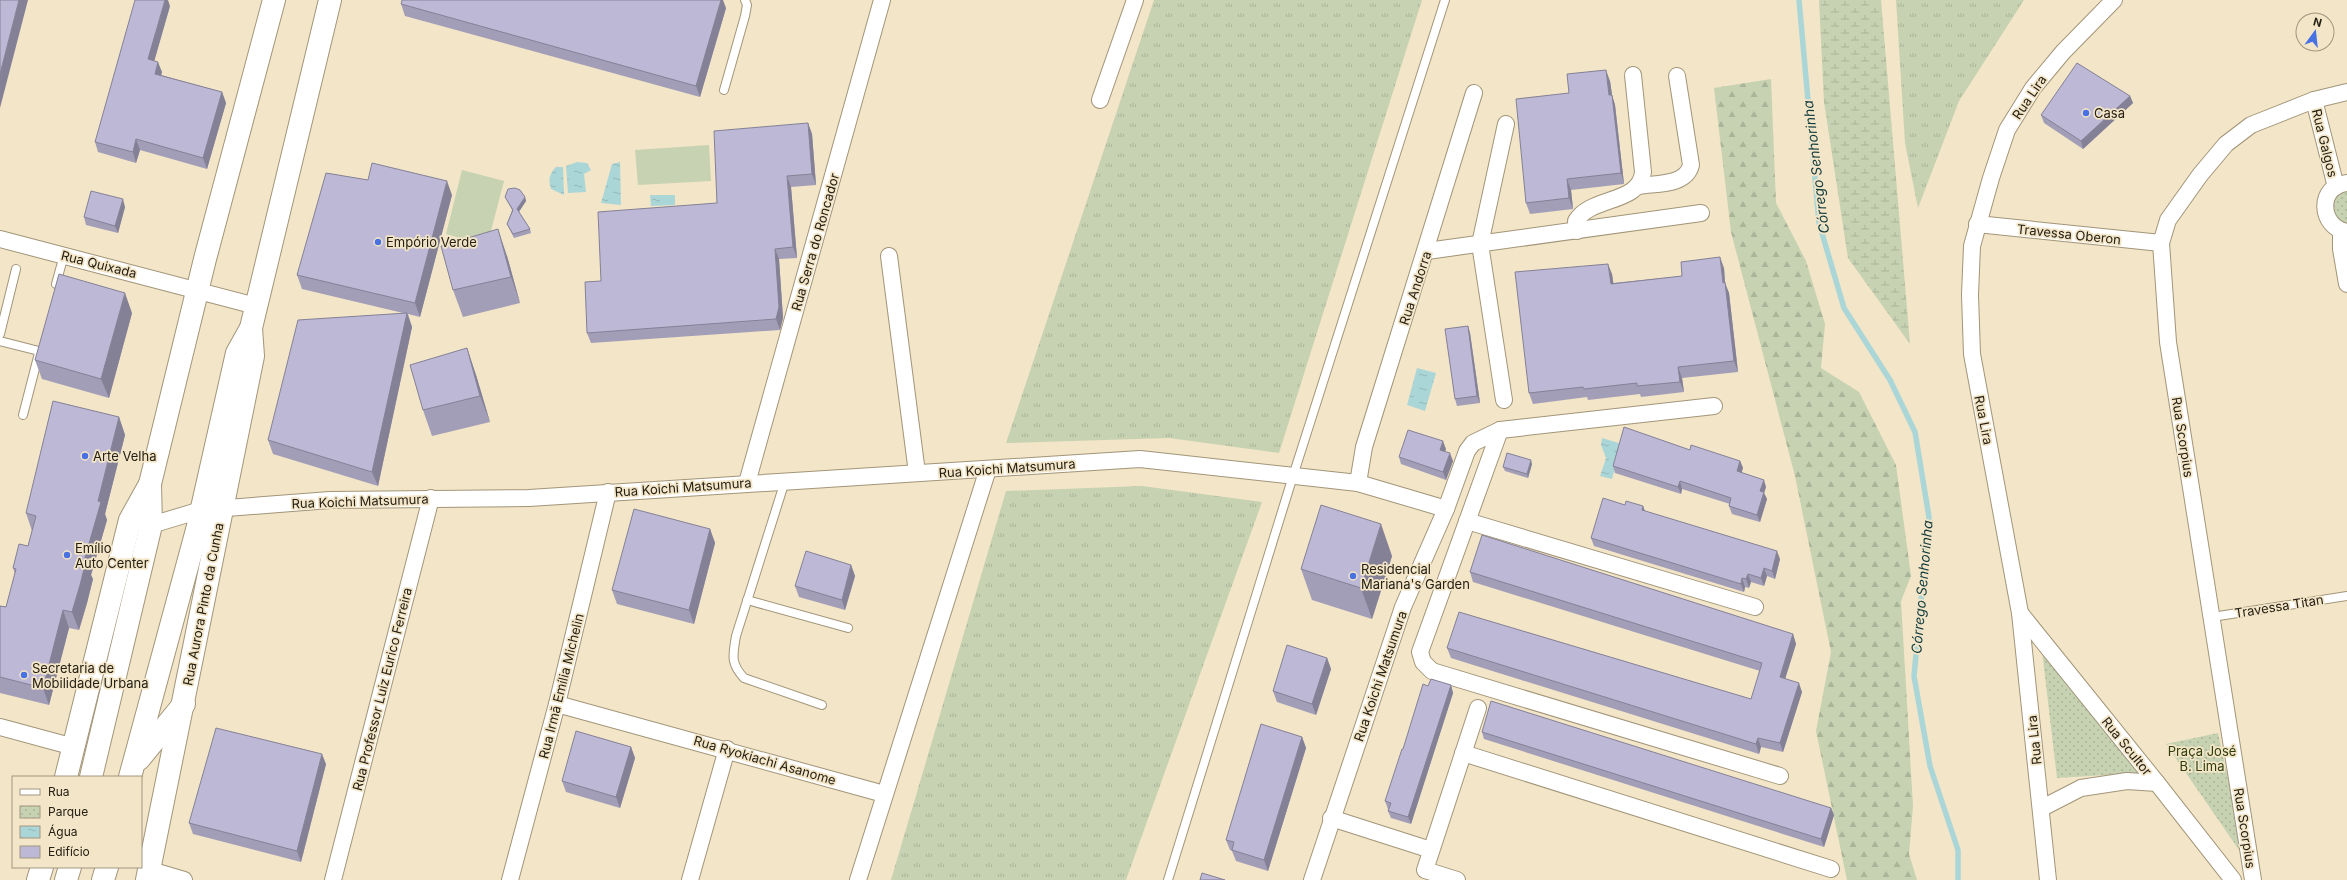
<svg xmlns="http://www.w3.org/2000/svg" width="2347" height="880" font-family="Inter,sans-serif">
<defs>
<pattern id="grass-tufts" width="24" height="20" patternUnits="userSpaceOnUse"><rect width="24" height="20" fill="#c6d2b2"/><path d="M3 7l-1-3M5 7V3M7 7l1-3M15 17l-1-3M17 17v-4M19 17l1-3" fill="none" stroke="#aab498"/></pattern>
<pattern id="forest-firs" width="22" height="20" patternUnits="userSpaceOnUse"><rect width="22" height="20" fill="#c6d2b2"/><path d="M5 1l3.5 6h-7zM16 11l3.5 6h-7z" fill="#aab498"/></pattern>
<pattern id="wetland-marsh" width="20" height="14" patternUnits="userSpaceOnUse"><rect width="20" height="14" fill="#c6d2b2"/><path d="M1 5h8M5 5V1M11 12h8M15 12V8" fill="none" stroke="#aab498"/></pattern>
<pattern id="park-dots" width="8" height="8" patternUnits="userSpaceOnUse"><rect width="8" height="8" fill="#c6d2b2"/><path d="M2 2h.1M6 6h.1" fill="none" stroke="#aab498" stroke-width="1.8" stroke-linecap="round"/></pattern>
<pattern id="water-ripples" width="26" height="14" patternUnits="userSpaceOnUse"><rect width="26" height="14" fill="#abd6d8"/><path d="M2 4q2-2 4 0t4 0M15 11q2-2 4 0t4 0" fill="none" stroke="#93b7b8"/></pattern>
</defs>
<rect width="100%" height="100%" fill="#f3e5c7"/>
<g fill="url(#grass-tufts)">
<path d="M1154 0H1422L1279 453 1169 438 1006 443Z"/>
<path d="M1896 0H2024L1959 101 1918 208 1905 143Z"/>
<path d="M1142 486 1262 502 1126 880H891L1006 491Z"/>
</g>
<path fill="url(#forest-firs)" d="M1771 79 1776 203 1806 261 1825 324 1821 368 1859 392 1896 465 1911 576 1901 601 1913 806 1909 854 1917 880H1847L1816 731 1831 652 1795 476 1731 232 1714 88Z"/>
<path fill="url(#wetland-marsh)" d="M1819 0H1881L1910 344 1848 258 1824 102Z"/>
<g fill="url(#park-dots)">
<path d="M2347 190V224L2337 218 2333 207 2336 197Z"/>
<path d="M2042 651 2138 773 2057 778Z"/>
<path d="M2218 733 2246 860 2166 744Z"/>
</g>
<g fill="#c6d2b2">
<path d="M709 145 711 181 638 185 635 150Z"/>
<path d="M462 170 504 181 487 246 446 234Z"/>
</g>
<g fill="url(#water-ripples)">
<path d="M577 162 587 163 591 170 584 174 586 192 568 193 566 166Z"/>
<path d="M620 162 621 205 601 203 612 164Z"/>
<path d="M556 167H563L564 195 551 189C548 180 549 174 556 167Z"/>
<path d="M650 195H675V205L651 206Z"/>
<path d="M1417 368 1436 373 1425 411 1407 405Z"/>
<path d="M1602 438 1622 444 1612 479 1600 476 1606 458 1601 445Z"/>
</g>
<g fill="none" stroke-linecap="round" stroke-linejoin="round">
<path stroke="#abd6d8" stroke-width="5.5" d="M1799 0 1819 223 1844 308 1890 380 1915 432 1929 517 1914 676 1930 766 1958 850V880"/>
<g stroke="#a29579" stroke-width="10">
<g id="lane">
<path d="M724 90 745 16 747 5 745 0"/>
<path d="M56 284 64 255"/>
<path d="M0 334 16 269"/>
<path d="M0 341 39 351"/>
<path d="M23 415 39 353"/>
<path d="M785 481 736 636C733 655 730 663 744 678L822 705"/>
<path d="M747 600 848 628"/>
<path d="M2212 617 2347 596"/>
<path d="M1168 880 1293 476 1445 0"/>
</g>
</g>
<g stroke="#a29579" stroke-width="18">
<g id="street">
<path d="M1100 100 1135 0"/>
<path d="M2314 100 2336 187"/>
<path d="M2347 183C2317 186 2319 227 2347 232"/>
<path d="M1639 186C1656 183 1686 186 1691 165L1677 76"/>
<path d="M1977 224 2161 243"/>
<path d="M1577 231 1576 221C1591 196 1640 204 1643 172L1633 75"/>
<path d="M2341 231V249L2347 284"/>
<path d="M0 239 256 306"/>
<path d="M1427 251 1701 213"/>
<path d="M889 256 917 473"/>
<path d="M1504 400 1480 244 1506 124"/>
<path d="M1500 430 1420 652 1423 662 1432 671 1780 776"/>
<path d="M747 483 882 0"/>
<path d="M1358 483 1364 447 1474 93"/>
<path d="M1467 521 1755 607"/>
<path d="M141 522 151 525 201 510 330 500 529 498 1140 459 1358 483 1446 509"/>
<path d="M2020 613 2157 783 2233 880"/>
<path d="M557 704 884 794"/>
<path d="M0 727 74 747"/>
<path d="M1463 753 1831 869"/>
<path d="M2042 808 2081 788 2127 781 2157 783"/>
<path d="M1331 818 1431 850"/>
<path d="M150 870 184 880"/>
<path d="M333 880 431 498"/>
<path d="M510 880 557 704 608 492"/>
<path d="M690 880 727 749"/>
<path d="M858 880 988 469"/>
<path d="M1312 880 1403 607 1446 509 1467 451 1473 443 1500 430 1714 406"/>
<path d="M1457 880 1425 870 1478 708"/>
<path d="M2048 880 2020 613 1972 354 1970 295 1972 246 1991 178 2007 130 2033 88 2063 52 2114 0"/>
<path d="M2253 880 2168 342 2161 243 2168 220 2200 175 2226 144 2251 125 2314 100 2347 92"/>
</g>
</g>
<g stroke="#a29579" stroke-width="24">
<g id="secondary">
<path d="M66 777 130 520 150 484"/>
<path d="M38 880 42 867"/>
<path d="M147 880 253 356 251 328"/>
</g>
</g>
<g stroke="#a29579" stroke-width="24">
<g id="primary">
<path d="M139 759 184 704"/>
<path d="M91 777 151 525 150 484 205 259 274 0"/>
<path d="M130 777 197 530 237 353 251 328 330 0"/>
<path d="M66 880 70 867"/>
<path d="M103 880 107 867"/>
</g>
</g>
<use href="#lane" stroke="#fff" stroke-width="8"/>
<use href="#street" stroke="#fff" stroke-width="16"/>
<use href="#secondary" stroke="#fff" stroke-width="22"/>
<use href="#primary" stroke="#fff" stroke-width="22"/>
</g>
<g fill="#a29eb8">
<path d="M401 4 726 8 700 97 405 16Z"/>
<path d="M170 6 154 61 162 72 161 75 222 92 226 103 207 169 140 150 136 163 98 152 95 142Z"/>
<path d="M1610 81 1612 95 1615 105 1624 184 1571 190 1573 209 1530 214 1526 203 1569 93Z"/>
<path d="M2130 96 2133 103 2083 149 2044 123 2041 115Z"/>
<path d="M808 123 812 134 816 185 791 187 797 258 779 259 783 318 780 330 591 343 587 333 601 281 717 203Z"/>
<path d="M452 195 420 317 408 314 412 327 378 486 273 454 268 440 403 313 302 289 297 275Z"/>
<path d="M505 197H525L526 201 519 212 530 229 531 233 514 238 507 224 512 210Z"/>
<path d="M125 207 118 233 86 225 84 217Z"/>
<path d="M507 256 520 303 463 317 453 290Z"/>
<path d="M1724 268 1725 283 1729 293 1738 372 1682 378 1684 392 1641 397 1640 394 1588 400 1587 397 1533 404 1529 393 1612 274 1613 283 1682 276Z"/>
<path d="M132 313 109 398 42 379 35 360Z"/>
<path d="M1468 326 1470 333 1480 403 1457 406 1455 399Z"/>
<path d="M467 348 476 375 490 422 432 436 423 410Z"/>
<path d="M119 417 125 435 105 514 107 520 91 575 93 579 87 603 79 630 69 628 49 705 0 693V606L6 607 15 574 13 568 28 546 32 531 26 513Z"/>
<path d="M1446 449 1445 451 1453 461 1446 480 1401 464 1399 457Z"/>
<path d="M1690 450 1740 461 1743 468 1741 472 1766 487 1764 493 1767 499 1760 522 1732 514 1729 506 1730 504 1682 489 1681 494 1615 473 1613 466Z"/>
<path d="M1532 464 1528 478 1505 471 1503 467Z"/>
<path d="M1643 506 1645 512 1780 559 1775 579 1767 576 1764 586 1751 582 1749 588 1745 587 1744 592 1594 546 1591 538Z"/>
<path d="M710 529 715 543 694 624 617 604 612 590Z"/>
<path d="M1392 556 1372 619 1312 600 1301 569Z"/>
<path d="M851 565 855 576 845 610 799 597 795 586Z"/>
<path d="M1470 572 1793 634 1796 644 1785 678 1802 692 1783 752 1761 747 1759 754 1451 658 1447 648 1751 699 1760 671 1473 582Z"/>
<path d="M1327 658 1331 669 1316 715 1277 702 1273 691Z"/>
<path d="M1451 685 1453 693 1411 824 1391 818 1388 811 1389 809H1388L1385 801 1403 749 1428 686Z"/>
<path d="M1482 732 1831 808 1834 815 1824 847 1484 739Z"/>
<path d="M1302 737 1306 748 1268 871 1236 861 1232 851 1230 850 1226 840Z"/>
<path d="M631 747 635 758 620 808 566 792 562 781Z"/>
<path d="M326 764 301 862 193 834 189 823Z"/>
</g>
<g fill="#848196">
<path d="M19 0H28L0 108V74Z"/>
<path d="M165 0H168L170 6 152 69 148 59Z"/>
<path d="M721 0H723L726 8 700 97 696 86Z"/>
<path d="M158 62 162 72 159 84 155 74Z"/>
<path d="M1606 70 1610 81 1612 95 1615 105 1624 184 1621 173 1609 95Z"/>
<path d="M222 92 226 103 207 169 203 158Z"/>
<path d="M2130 96 2133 103 2083 149 2081 141Z"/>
<path d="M808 123 812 134 816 185 812 174Z"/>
<path d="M136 139 140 150 136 163 133 152Z"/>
<path d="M787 176 791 187 797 258 793 247Z"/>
<path d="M1567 179 1571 190 1573 209 1569 198Z"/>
<path d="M447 181 452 195 420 317 415 303Z"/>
<path d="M525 197 526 201 518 213 517 209Z"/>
<path d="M123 199 125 207 118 233 115 226Z"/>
<path d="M498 229 507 256 520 303 511 277Z"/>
<path d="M775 249 779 259 783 318 780 330 776 319Z"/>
<path d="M1720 257 1724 268 1725 283 1729 293 1738 372 1734 361Z"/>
<path d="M1608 264 1612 274 1615 294 1611 284Z"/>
<path d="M125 293 132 313 109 398 101 379Z"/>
<path d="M407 313 412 327 378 486 372 472Z"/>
<path d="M1468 326 1470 333 1480 403 1477 396Z"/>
<path d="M467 348 476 375 490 422 480 396Z"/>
<path d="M1678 367 1682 378 1684 392 1680 382Z"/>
<path d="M119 417 125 435 105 514 107 520 91 575 93 579 87 603 79 630 72 612 98 501Z"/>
<path d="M1443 441 1446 449 1443 457 1440 450Z"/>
<path d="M1450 453 1453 461 1446 480 1443 472Z"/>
<path d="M1531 460 1532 464 1528 478 1527 474Z"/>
<path d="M1740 461 1743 468 1740 478 1737 471Z"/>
<path d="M1764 480 1766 487 1764 493 1767 499 1760 522 1757 515 1760 491Z"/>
<path d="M1680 481 1682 489 1681 494 1678 487Z"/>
<path d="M1643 506 1646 514 1642 510Z"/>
<path d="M1381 524 1392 556 1372 619 1361 588Z"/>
<path d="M710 529 715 543 694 624 689 610Z"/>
<path d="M1777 551 1780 559 1775 579 1772 571Z"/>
<path d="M851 565 855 576 845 610 842 600Z"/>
<path d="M1764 568 1767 576 1764 586 1761 578Z"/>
<path d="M1748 574 1751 582 1749 588 1746 579Z"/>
<path d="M1742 578 1745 587 1744 592 1741 584Z"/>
<path d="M63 610 69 628 49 705 43 688Z"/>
<path d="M1793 634 1796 644 1783 686 1780 677Z"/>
<path d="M1327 658 1331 669 1316 715 1312 704Z"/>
<path d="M1799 683 1802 692 1783 752 1780 743Z"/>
<path d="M1451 685 1453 693 1411 824 1408 817Z"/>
<path d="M1302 737 1306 748 1268 871 1264 860Z"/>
<path d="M1758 738 1761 747 1759 754 1756 744Z"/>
<path d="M631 747 635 758 620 808 616 797Z"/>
<path d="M322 754 326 764 301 862 297 851Z"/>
<path d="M1831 808 1834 815 1824 847 1821 839Z"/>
</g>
<g fill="#bcb8d6" stroke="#848196">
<path d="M0 0H19L0 74Z"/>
<path d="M135 0H165L148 59 158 62 155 74 222 92 203 158 136 139 133 152 95 142Z"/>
<path d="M402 0H721L696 86 401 4Z"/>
<path d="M2077 63 2130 96 2081 141 2041 115Z"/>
<path d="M1606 70 1609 95H1612L1621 173 1567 179 1569 198 1526 203 1516 99 1569 93 1567 74Z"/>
<path d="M808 123 812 174 787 176 793 247 775 249 779 307 776 319 587 333 585 282 601 281 598 212 717 203 714 131Z"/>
<path d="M372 163 447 181 415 303 297 275 326 173 368 180Z"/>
<path d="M515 188 520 190 525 197 517 209 530 229 513 234 507 224 513 210 505 197 508 189Z"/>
<path d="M91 191 123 199 115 226 84 217Z"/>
<path d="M498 229 511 277 453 290 441 246Z"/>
<path d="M1720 257 1723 283 1725 282 1734 361 1678 367 1680 382 1637 386V383L1584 389 1583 387 1529 393 1515 272 1608 264 1611 284 1682 276 1681 262Z"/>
<path d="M59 274 125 293 101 379 35 360Z"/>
<path d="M407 313 372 472 268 440 298 320Z"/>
<path d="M1468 326 1477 396 1455 399 1445 329Z"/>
<path d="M467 348 480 396 423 410 410 365Z"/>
<path d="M53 401 119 417 98 501 101 502 84 561H86L80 585 72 612 63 610 43 688 0 677V606L6 607 16 569 13 568 19 544 28 546 36 516 26 513Z"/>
<path d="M1624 427 1690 450 1691 445 1740 461 1737 471 1764 480 1760 491 1764 492 1757 515 1729 506 1731 498 1680 481 1678 487 1613 466Z"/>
<path d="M1408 430 1443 441 1440 450 1450 453 1443 472 1399 457Z"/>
<path d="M1507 453 1531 460 1527 474 1503 467Z"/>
<path d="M1603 498 1625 505 1626 501 1643 506 1642 510 1777 551 1772 571 1764 568 1761 578 1748 574 1746 579 1742 578 1741 584 1591 538Z"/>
<path d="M1321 505 1381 524 1361 588 1301 569Z"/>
<path d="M634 509 710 529 689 610 612 590Z"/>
<path d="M1482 535 1793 634 1780 677 1799 683 1780 743 1758 738 1756 744 1447 648 1459 612 1751 699 1762 663 1470 572Z"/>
<path d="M806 551 851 565 842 600 795 586Z"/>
<path d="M1287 645 1327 658 1312 704 1273 691Z"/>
<path d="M1431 679 1451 685 1408 817 1388 811 1391 803 1385 801 1402 749H1403L1423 684 1428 686Z"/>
<path d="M1491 701 1831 808 1821 839 1482 732Z"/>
<path d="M1261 724 1302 737 1264 860 1232 850 1234 842 1226 840Z"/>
<path d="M216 728 322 754 297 851 189 823Z"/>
<path d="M576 731 631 747 616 797 562 781Z"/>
<path d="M1202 873 1225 880H1200Z"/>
</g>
<g fill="#4871e3" stroke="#f3e5c7" stroke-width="1.5">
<circle cx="2086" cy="113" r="4"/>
<circle cx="378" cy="242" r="4"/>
<circle cx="85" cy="456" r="4"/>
<circle cx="67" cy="555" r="4"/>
<circle cx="1353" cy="576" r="4"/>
<circle cx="24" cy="675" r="4"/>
</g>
<g text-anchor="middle" stroke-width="3.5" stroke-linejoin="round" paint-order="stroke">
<g font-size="13" fill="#252015" stroke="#f3e5c7">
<text transform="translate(2029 97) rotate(-56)" y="5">Rua Lira</text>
<text transform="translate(2325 143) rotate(76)" y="5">Rua Galgos</text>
<text transform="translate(2069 234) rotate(6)" y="5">Travessa Oberon</text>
<text transform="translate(815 242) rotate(-74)" y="5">Rua Serra do Roncador</text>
<text transform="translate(99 264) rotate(14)" y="5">Rua Quixada</text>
<text transform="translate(1415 288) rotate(-72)" y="5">Rua Andorra</text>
<text transform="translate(1984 420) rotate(79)" y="5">Rua Lira</text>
<text transform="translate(2183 437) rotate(81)" y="5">Rua Scorpius</text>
<text transform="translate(1007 468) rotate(-4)" y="5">Rua Koichi Matsumura</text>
<text transform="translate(683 487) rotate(-4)" y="5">Rua Koichi Matsumura</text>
<text transform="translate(360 501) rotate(-2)" y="5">Rua Koichi Matsumura</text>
<text transform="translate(203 604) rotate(-79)" y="5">Rua Aurora Pinto da Cunha</text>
<text transform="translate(2279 606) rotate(-9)" y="5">Travessa Titan</text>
<text transform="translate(1380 676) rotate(-71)" y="5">Rua Koichi Matsumura</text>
<text transform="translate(561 686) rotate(-76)" y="5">Rua Irmã Emília Michelin</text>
<text transform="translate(382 689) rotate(-76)" y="5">Rua Professor Luiz Eurico Ferreira</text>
<text transform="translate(2034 740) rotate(-96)" y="5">Rua Lira</text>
<text transform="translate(2127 746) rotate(51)" y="5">Rua Scultor</text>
<text transform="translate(765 760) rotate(16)" y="5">Rua Ryokiachi Asanome</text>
<text transform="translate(2245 828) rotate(81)" y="5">Rua Scorpius</text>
</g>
<g font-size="13" fill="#252015" stroke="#f3e5c7" text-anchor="start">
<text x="2094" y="118">Casa</text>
<text x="386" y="247">Empório Verde</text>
<text x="93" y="461">Arte Velha</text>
<text x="75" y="553">Emílio<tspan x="75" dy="15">Auto Center</tspan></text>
<text x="1361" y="574">Residencial<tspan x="1361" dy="15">Mariana's Garden</tspan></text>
<text x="32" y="673">Secretaria de<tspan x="32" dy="15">Mobilidade Urbana</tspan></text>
</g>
<g font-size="13" fill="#303e0c" stroke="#f3e5c7">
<text x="2202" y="756">Praça José<tspan x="2202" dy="15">B. Lima</tspan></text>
</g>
<g font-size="14" font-style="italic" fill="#123b3e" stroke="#f3e5c7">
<text transform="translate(1816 167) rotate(-97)" y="5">Córrego Senhorinha</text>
<text transform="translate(1922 587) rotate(-85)" y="5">Córrego Senhorinha</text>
</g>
</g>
<rect x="12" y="776" width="130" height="92" fill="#f3e5c7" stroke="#a19680"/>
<rect x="20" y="789" width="20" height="6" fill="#ffffff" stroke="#a19680"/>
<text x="48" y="796" font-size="12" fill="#252015">Rua</text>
<rect x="20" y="806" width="20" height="12" fill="url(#park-dots)" stroke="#a19680"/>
<text x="48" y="816" font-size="12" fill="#252015">Parque</text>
<rect x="20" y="826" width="20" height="12" fill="url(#water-ripples)" stroke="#a19680"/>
<text x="48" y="836" font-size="12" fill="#252015">Água</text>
<rect x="20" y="846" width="20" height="12" fill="#bcb8d6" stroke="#a19680"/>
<text x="48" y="856" font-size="12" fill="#252015">Edifício</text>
<g transform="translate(2315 32) rotate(15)"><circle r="19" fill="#f3e5c7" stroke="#a19680"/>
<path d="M0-3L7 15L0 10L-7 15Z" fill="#4871e3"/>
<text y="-6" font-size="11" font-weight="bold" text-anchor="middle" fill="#252015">N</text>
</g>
</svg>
